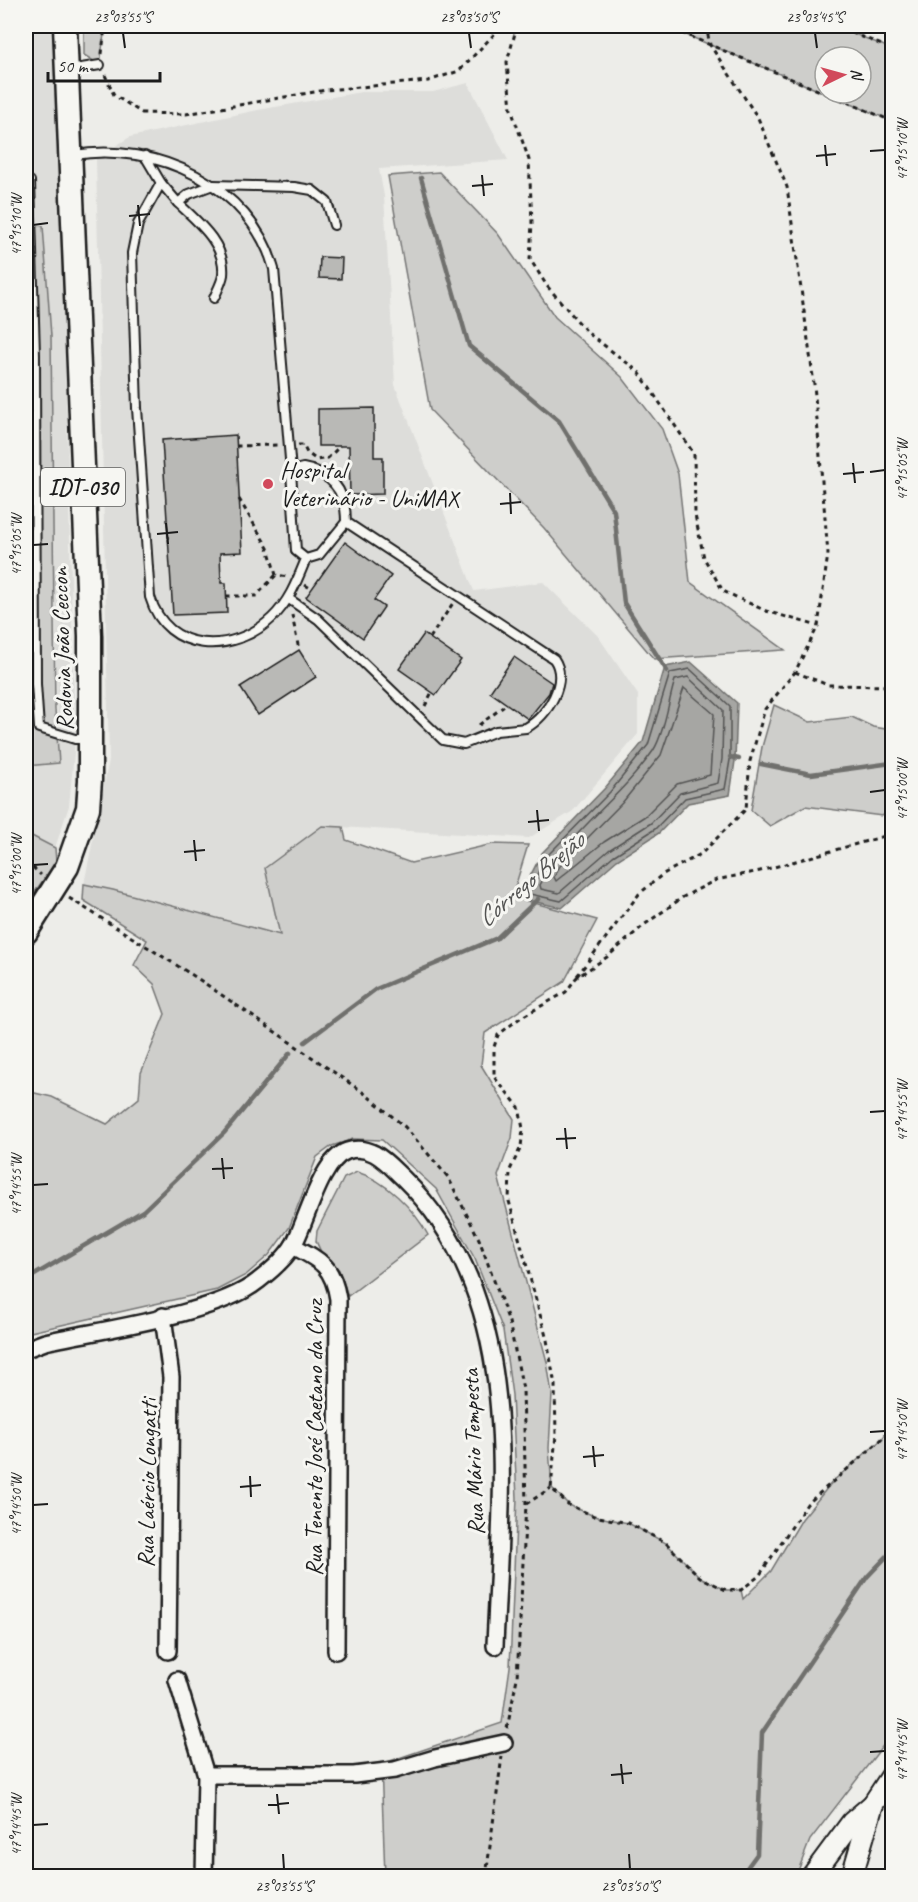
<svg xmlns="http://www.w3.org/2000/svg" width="918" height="1902" font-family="Caveat,sans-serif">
<rect width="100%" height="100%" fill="#edede9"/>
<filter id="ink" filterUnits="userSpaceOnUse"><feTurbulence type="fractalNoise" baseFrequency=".0167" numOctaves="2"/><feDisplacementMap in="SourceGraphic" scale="12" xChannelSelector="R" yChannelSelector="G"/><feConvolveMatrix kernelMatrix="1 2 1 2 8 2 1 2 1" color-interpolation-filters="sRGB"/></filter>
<g filter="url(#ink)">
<g fill="#ddddda">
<path d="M26 26H57L75 742 69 806 55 848 26 833V766L59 763 42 226 26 227Z"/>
<path d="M468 83 508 160 379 169 384 196 395 385 474 591 543 582 598 636 638 695V734L573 811 529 838 322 826 281 935 113 890 84 884 109 760 96 158 130 137 258 110 361 92H433Z"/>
</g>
<g fill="#cececb" stroke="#757574" stroke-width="1.5">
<path d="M84 26H105L100 65 84 55Z"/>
<path d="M665 26H835L892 49V121L825 93H861V57H825V93Z"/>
<path d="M439 172 498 234 555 317 622 377 662 429 678 474 690 582 785 650 654 659 544 528 430 410 388 176Z"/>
<path d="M43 226 51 336 55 709 59 763 26 766V227Z"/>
<path d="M774 705 810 722 852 717 873 727 892 730V810L882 816 805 806 770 826 751 810 762 747Z"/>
<path d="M322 826 343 827 346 840 411 863 493 844 528 845 512 897 597 920 564 982 485 1033 481 1065 514 1119 512 1138 498 1176 547 1362 552 1394 549 1448 552 1488 569 1505 594 1516 628 1523 666 1543 700 1577 726 1590H741L743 1599 771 1571 802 1519 833 1481 881 1440 892 1426V1734L810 1840 796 1876H385L381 1764 502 1723 510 1667 517 1498 512 1395 503 1330 475 1259 436 1189 382 1140 353 1139 332 1146 317 1157 289 1228 269 1255 246 1275 217 1290 26 1333V1091L52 1097 107 1124 139 1098 141 1073 165 1014 154 984 134 965 147 940 83 900 84 884 113 890 280 935 265 868Z"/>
<path d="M26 833 55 848 56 862 27 903Z"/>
<path d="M357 1172C385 1180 414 1209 428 1235L348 1296 339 1270 322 1254 316 1241 317 1231 344 1178Z"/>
</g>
<path fill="#a6a6a3" stroke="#6f6f6d" stroke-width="1.5" d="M691 662 737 703 735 761 730 795 688 803 659 833 617 860 562 908 519 898 542 853 605 788 643 742 665 667Z"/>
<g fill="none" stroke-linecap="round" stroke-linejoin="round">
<g stroke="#535352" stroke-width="1.5">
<path d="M690 669 730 706V760L725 789 685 798 655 829 613 856 561 901 530 894 529 890 547 856 610 792 648 745 670 673Z"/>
<path d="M688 677 723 710 722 759 718 783 680 793 651 823 609 850 559 893 541 889 540 885C567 833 620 799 653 751 664 734 669 699 675 680Z"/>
<path d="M684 688 714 714 710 775 677 784 645 816 604 842 556 881 554 877 560 866 622 803 661 755Z"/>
</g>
<g stroke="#6f6f6d" stroke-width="4.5">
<path d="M421 178 469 346 559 421 614 511 624 603 667 671"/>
<path d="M730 757 739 759"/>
<path d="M761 764 811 774 892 763"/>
<path d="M305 1042 376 989 497 938 538 899"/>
<path d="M26 1280 143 1211 224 1133 290 1053"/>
<path d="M741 1876 757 1854 762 1733 867 1577 892 1551"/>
</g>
</g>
<g fill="#b9b9b6" stroke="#1c1c1c" stroke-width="1.5">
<path d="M320 257 342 258 341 279 319 278Z"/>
<path d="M374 408V457H383V494L350 495 349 446H318V409Z"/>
<path d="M236 435 242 552 220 553 221 583H226L227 613 173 615 162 440Z"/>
<path d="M345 542 391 576 374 600 384 607 363 638 306 597Z"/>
<path d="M424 634 461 660 436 695 399 669Z"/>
<path d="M299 650 316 677 258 715 240 687Z"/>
<path d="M514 657 552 683 549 693 528 719 490 692Z"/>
</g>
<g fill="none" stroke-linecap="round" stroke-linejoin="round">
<g stroke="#1c1c1c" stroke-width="12">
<g id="lane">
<path d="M69 70 100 65"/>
<path d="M74 155C155 141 251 185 274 269L291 471"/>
<path d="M145 156 161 183"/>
<path d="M30 181 35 355 36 684 39 728 75 739H88"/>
<path d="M178 203C198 222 226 244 223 275 222 282 217 291 214 298"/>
<path d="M303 468C333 473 346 492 346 522L319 555 306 559 296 551 291 471Z"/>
<path d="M306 559C297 581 289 602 272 618 233 655 167 654 150 597L137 408 132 253 138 224 161 183 178 203 189 194 213 185 294 187 312 190 327 202 334 225"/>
<path d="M289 599 318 619 443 740 464 744 496 731 526 728C548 716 569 681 554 659L346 522"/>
</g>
</g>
<g stroke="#1c1c1c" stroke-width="20">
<g id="street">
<path d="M293 1246C320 1260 333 1266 338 1299L336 1651"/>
<path d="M163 1316 171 1377 168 1651"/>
<path d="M26 1349 45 1342C99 1330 218 1314 258 1281 271 1271 286 1258 294 1244 307 1220 321 1160 347 1151 371 1143 387 1163 403 1178 527 1299 501 1488 495 1646"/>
<path d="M177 1680 206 1775 204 1876"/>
<path d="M206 1775H354L395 1770 435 1758 504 1743"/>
</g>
</g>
<g stroke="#1c1c1c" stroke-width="24">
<g id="secondary">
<path d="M812 1876 852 1822 873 1804 892 1775"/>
<path d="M852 1876 873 1804"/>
</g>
</g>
<g stroke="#1c1c1c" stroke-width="27">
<path id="primary" d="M26 932 67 867 88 808 90 780V636L65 26"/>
</g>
<g stroke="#1c1c1c" stroke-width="3" stroke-dasharray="4.5 4.5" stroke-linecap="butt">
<path d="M517 26 507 62 511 109 529 160 532 222 530 259 547 286 588 333 639 372 694 454 695 515 704 558 723 591 766 611 818 626"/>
<path d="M665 26 892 121"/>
<path d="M835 26 892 49"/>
<path d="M102 54 105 26"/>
<path d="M105 75 114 95 142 113 186 114 326 90 428 81 459 71 502 26"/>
<path d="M298 445H303L307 453 317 460 328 458 340 446"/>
<path d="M236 446 279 445"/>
<path d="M239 499 268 548 276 575 288 577"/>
<path d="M305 585 312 589"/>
<path d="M226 596H256L276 575"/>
<path d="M292 615 299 650"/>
<path d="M430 638 453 603"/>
<path d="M795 672 828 685 892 686"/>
<path d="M425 706 432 692"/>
<path d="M479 725 507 704"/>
<path d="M892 834 760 871 716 880 683 897 644 925 607 957 576 978 566 992 520 1018 498 1035 494 1047V1077L519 1107 523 1129 521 1147 510 1170 509 1201 547 1340 555 1385 556 1435 551 1488 569 1505 594 1516 628 1523 666 1543 700 1577 726 1590H741L759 1576 807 1504 881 1440 892 1426"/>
<path d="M26 861 41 875"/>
<path d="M69 898 197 978 364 1093 405 1127 448 1177 479 1239 509 1322 523 1389 526 1504 517 1678 507 1729"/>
<path d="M577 976 639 894 663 874 701 854 746 809 750 761 765 709 795 672 818 626 828 554 814 384 787 187 758 118 710 45 706 26"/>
<path d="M526 1504 551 1488"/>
<path d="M486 1876 502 1756"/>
</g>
<use href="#lane" stroke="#f6f6f2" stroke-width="8"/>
<use href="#street" stroke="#f6f6f2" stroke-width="15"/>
<use href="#secondary" stroke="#f6f6f2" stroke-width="20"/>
<use href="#primary" stroke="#f6f6f2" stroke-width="22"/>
</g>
</g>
<path fill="none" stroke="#1c1c1c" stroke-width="2" d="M123 33 125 48M469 33 471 48M815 33 817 48M825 145 827 166M870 151 885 150M816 156 836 154M482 175 484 196M472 186 493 184M138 205 140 226M129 216 150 214M33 225 48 223M853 463 855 483M870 472 885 470M843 474 864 472M510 493 511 514M500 504 521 502M166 523 168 544M157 534 178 532M33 545 48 544M870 792 885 790M537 810 539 831M528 822 549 820M194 840 196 861M184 852 205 850M33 865 48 864M870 1112 885 1111M565 1128 567 1149M556 1139 576 1138M222 1158 224 1179M212 1169 233 1168M33 1185 48 1184M870 1432 885 1431M593 1446 595 1467M583 1457 604 1455M250 1476 251 1497M240 1487 261 1485M33 1505 48 1504M870 1752 885 1751M621 1764 623 1784M611 1775 632 1773M277 1794 279 1814M268 1805 289 1803M33 1825 48 1824M283 1854 284 1869M629 1854 630 1869"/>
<circle fill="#d1495b" stroke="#f6f6f2" stroke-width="2" cx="268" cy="484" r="6"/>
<g text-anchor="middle" stroke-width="6" stroke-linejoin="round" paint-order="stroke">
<rect fill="#f6f6f2" stroke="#5d5d5c" stroke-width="1.5" x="41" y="468" width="84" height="38" rx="4.5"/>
<g font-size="22" font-weight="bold" fill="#1c1c1c">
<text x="83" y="495">IDT-030</text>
</g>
<g font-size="24" fill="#1c1c1c" stroke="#f6f6f2" text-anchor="start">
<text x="280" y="478">Hospital<tspan x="280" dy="28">Veterinário - UniMAX</tspan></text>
</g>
<g font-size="24" fill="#1c1c1c" stroke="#f6f6f2">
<text transform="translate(62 649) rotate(-92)" y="8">Rodovia João Ceccon</text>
<text transform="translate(314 1438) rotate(-90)" y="8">Rua Tenente José Caetano da Cruz</text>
<text transform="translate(473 1452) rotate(-92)" y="8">Rua Mário Tempesta</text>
<text transform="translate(147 1483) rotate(-89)" y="8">Rua Laércio Longatti</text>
</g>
<g font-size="26" font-style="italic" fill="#535352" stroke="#f6f6f2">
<text transform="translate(530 879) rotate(-40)" y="9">Córrego Brejão</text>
</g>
</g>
<rect width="918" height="1902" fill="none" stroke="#f6f6f2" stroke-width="66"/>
<g transform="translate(843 75) rotate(85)"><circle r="28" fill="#f6f6f2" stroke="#9f9f9c" stroke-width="1.5"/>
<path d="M0-4.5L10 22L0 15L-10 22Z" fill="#d1495b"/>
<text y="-9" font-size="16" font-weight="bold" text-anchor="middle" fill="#1c1c1c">N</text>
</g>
<path d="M48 72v9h112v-9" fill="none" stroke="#1c1c1c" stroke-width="3"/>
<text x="57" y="72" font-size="18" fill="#1c1c1c" stroke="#f6f6f2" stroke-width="4.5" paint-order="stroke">50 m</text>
<rect x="33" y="33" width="852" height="1836" fill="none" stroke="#1c1c1c" stroke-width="2"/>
<g font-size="15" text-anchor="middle" fill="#1c1c1c">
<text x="123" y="22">23°03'55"S</text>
<text x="469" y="22">23°03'50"S</text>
<text x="815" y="22">23°03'45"S</text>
<text transform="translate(902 150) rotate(-90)" y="5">47°15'10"W</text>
<text transform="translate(16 225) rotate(-90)" y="5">47°15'10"W</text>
<text transform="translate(902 470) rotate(-90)" y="5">47°15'05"W</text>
<text transform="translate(16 545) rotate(-90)" y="5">47°15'05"W</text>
<text transform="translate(902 790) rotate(-90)" y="5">47°15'00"W</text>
<text transform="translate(16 865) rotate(-90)" y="5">47°15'00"W</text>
<text transform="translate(902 1111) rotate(-90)" y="5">47°14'55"W</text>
<text transform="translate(16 1185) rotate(-90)" y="5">47°14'55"W</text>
<text transform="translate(902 1431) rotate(-90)" y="5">47°14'50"W</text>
<text transform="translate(16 1505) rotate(-90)" y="5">47°14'50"W</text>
<text transform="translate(902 1751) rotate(-90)" y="5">47°14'45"W</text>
<text transform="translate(16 1825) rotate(-90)" y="5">47°14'45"W</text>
<text x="284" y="1891">23°03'55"S</text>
<text x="630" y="1891">23°03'50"S</text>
</g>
</svg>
